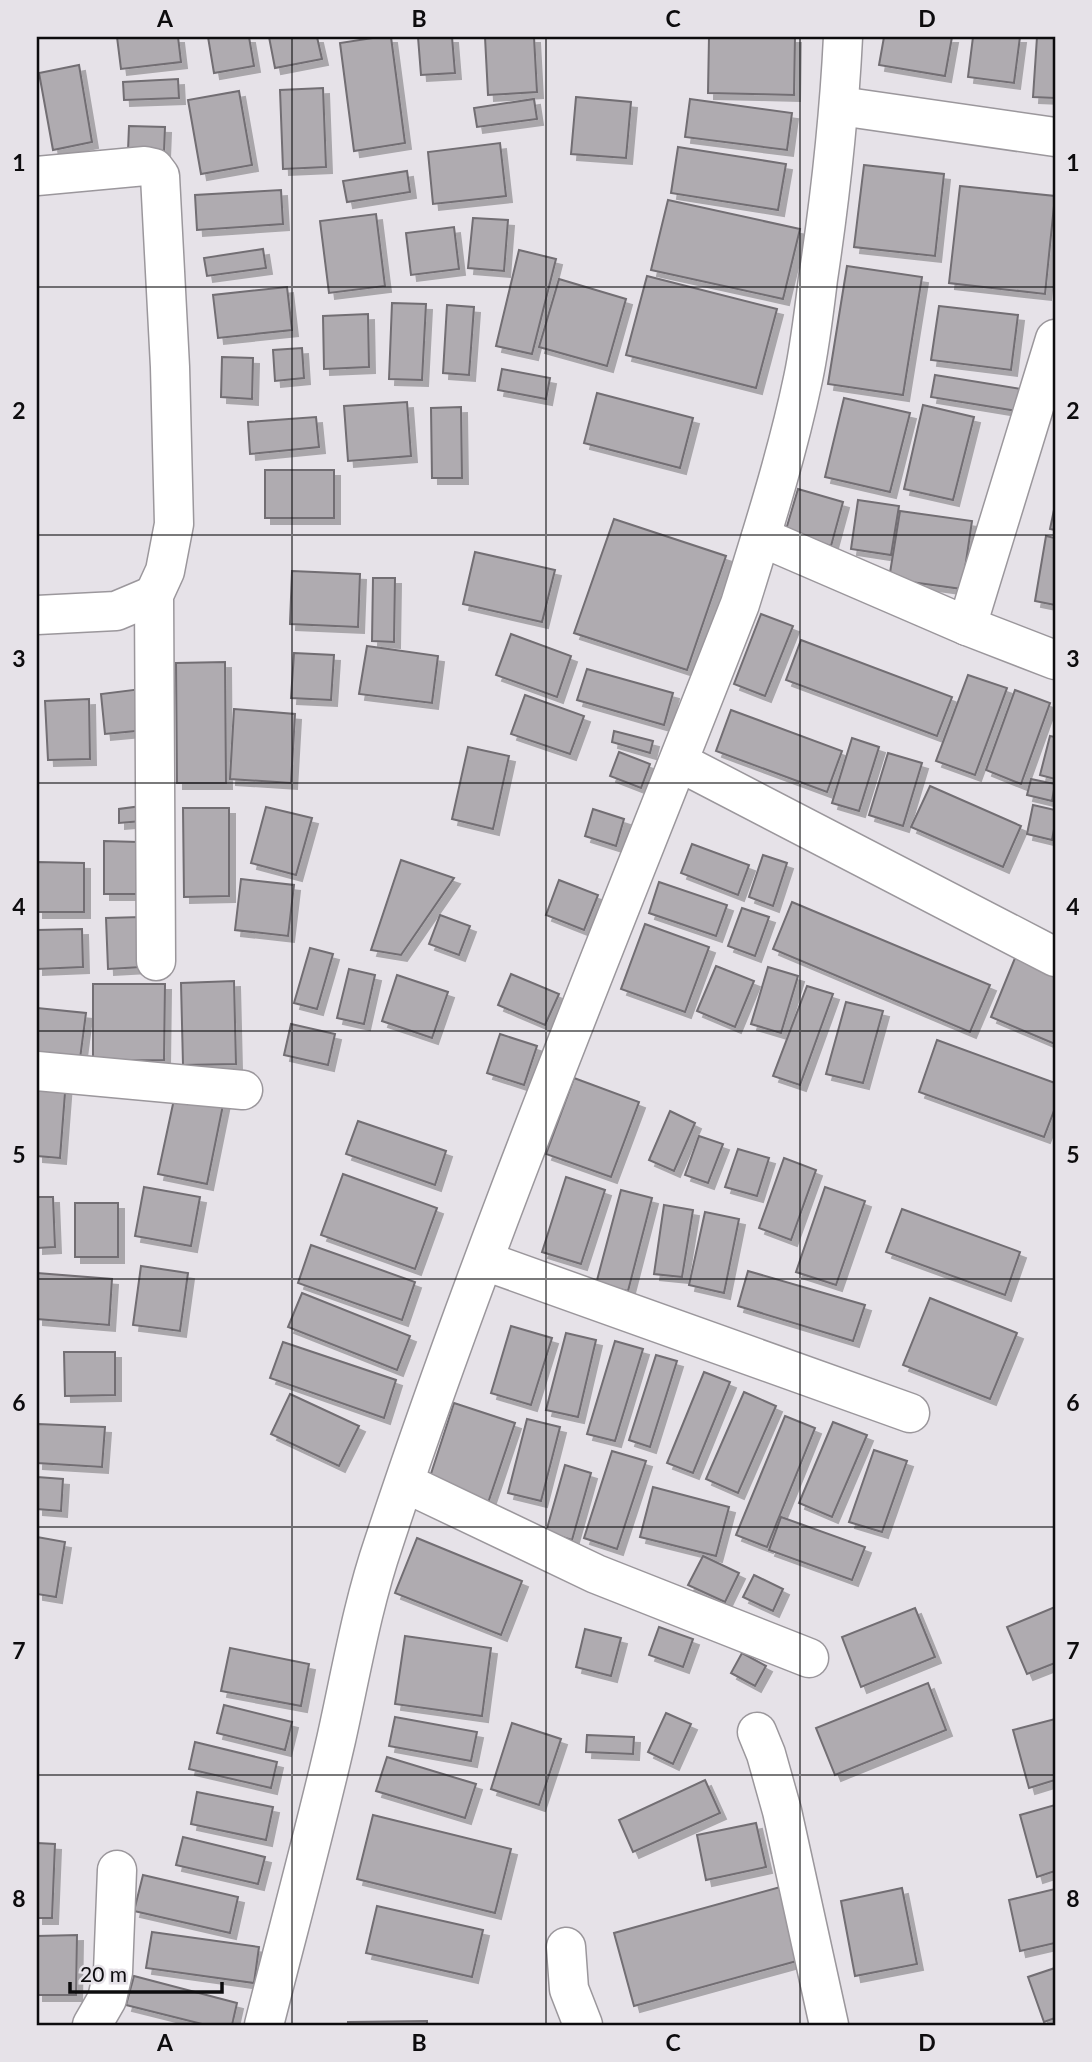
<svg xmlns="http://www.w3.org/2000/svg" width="1092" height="2062" font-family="Lato,sans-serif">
<defs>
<filter id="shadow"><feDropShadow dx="6" dy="6" stdDeviation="0" flood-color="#0004"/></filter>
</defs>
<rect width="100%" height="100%" fill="#e6e2e8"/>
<g fill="#afabb0" stroke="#726e73" stroke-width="2" filter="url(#shadow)">
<path d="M117 37H178L181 62 121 69Z"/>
<path d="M208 37H249L254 66 214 73Z"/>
<path d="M269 37H317L322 59 275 68Z"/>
<path d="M379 37H391L405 143 354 151 340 43Z"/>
<path d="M418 37H452L455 73 421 75Z"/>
<path d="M485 37H534L537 92 488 95Z"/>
<path d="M709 37H795L794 95 708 93Z"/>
<path d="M884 37H952L945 76 879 65Z"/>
<path d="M973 37H1020L1014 83 968 77Z"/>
<path d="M1037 37H1055V98L1033 97Z"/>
<path d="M79 65 92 142 53 150 39 73Z"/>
<path d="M178 79 179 98 124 100 123 82Z"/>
<path d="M323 88 326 167 283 169 280 90Z"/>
<path d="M239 91 252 165 201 174 188 100Z"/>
<path d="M576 97 631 102 626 158 571 154Z"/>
<path d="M534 99 537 119 477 127 474 108Z"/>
<path d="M690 99 792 113 787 150 685 137Z"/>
<path d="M129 126 165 127 164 152 128 151Z"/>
<path d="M500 143 506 196 433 204 428 152Z"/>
<path d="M678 147 786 164 778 210 671 193Z"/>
<path d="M864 165 944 174 935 256 854 247Z"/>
<path d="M407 171 410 192 347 202 343 181Z"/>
<path d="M960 186 1055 196 1045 294 949 283Z"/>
<path d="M281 190 283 224 197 230 195 195Z"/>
<path d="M668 200 800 229 783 299 651 270Z"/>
<path d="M376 214 385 286 329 293 320 221Z"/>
<path d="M473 218 508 220 504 271 468 268Z"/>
<path d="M454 227 459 269 411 275 406 233Z"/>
<path d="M263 249 266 268 207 276 204 258Z"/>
<path d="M519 250 556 259 532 354 496 346Z"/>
<path d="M847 266 922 277 903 395 828 384Z"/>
<path d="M647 276 777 309 756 388 626 355Z"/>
<path d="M559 279 626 299 607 366 539 347Z"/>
<path d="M287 287 292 330 218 338 213 295Z"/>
<path d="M392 303 426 304 422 380 389 379Z"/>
<path d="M447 305 474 307 469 375 443 373Z"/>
<path d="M939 306 1018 315 1011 370 931 360Z"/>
<path d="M368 314 369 367 324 369 323 316Z"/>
<path d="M302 348 304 378 275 381 273 350Z"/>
<path d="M222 357 253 358 252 399 221 397Z"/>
<path d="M502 369 550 378 546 399 498 390Z"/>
<path d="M935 375 1021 389 1017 411 931 397Z"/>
<path d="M597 393 693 418 680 468 584 443Z"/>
<path d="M844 398 910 413 890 492 825 477Z"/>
<path d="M407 402 411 456 348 461 344 406Z"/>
<path d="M923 405 974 417 953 500 904 489Z"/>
<path d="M461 407 462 478H432L431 408Z"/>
<path d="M316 417 319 447 250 454 248 422Z"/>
<rect x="265" y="470" width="69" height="48"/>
<path d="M798 489 843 502 831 546 785 533Z"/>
<path d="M858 500 899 506 891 555 851 549Z"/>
<path d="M1055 505V530L1050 529Z"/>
<path d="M900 511 972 521 962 589 889 579Z"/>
<path d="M614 519 726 556 687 670 574 633Z"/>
<path d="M1046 536 1055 538V605L1035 601Z"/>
<path d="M475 552 555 570 542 622 463 604Z"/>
<path d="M292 571 360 574 358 627 290 624Z"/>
<path d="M373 578H395L394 642 372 641Z"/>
<path d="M761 614 793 626 765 696 734 684Z"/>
<path d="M511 634 571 656 557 697 496 675Z"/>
<path d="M801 640 952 697 937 736 786 680Z"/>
<path d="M367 646 438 656 432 703 359 694Z"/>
<path d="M294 653 334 655 331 700 291 698Z"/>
<path d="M225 662 226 783H177L176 663Z"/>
<path d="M587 669 673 693 664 725 577 700Z"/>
<path d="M968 675 1007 688 975 775 936 761Z"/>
<path d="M141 689 146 730 105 734 101 694Z"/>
<path d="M1015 690 1050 703 1021 784 986 770Z"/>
<path d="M525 695 584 716 570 754 511 734Z"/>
<path d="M89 699 90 759 48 760 45 701Z"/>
<path d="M234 709 295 714 291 783 230 779Z"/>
<path d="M731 710 842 751 827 792 716 751Z"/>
<path d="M614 731 653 741 650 753 612 742Z"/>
<path d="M1050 736 1055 737V779L1040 775Z"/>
<path d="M852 738 879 747 859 811 832 803Z"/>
<path d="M468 747 509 756 493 829 452 819Z"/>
<path d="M619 752 650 764 641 788 610 776Z"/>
<path d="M888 753 922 763 903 826 869 815Z"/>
<path d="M1031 779 1055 784 1052 801 1027 795Z"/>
<path d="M930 786 1021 826 1003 867 911 827Z"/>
<path d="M1033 805 1055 810V824L1052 840 1027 834Z"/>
<path d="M142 806V821L119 823V809Z"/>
<path d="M266 807 312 818 296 875 251 863Z"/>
<path d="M183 808H229V896L184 897Z"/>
<path d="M593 809 624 819 616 846 585 836Z"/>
<path d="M104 841 138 842V894H104Z"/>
<path d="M692 844 749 865 738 895 681 873Z"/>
<path d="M763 855 787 863 773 906 749 897Z"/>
<path d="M401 860 454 878 401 955 371 950Z"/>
<path d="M37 862 84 863V912H37Z"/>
<path d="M241 879 294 885 288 936 235 930Z"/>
<path d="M559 880 598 895 584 930 546 915Z"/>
<path d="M659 882 727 905 716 936 649 913Z"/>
<path d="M792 902 990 985 970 1032 773 949Z"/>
<path d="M742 908 769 917 755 956 728 946Z"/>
<path d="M440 915 470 926 459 955 429 944Z"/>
<path d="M141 917 142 967 108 969 106 918Z"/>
<path d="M645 924 709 947 685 1012 621 989Z"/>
<path d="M82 929 83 967 37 969V930Z"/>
<path d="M310 948 333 954 317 1009 294 1003Z"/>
<path d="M1015 958 1055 974V1044L991 1017Z"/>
<path d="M716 966 754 981 735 1027 697 1011Z"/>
<path d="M768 967 798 976 781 1033 751 1024Z"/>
<path d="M349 969 375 975 364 1024 337 1018Z"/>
<path d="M511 974 559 994 545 1025 498 1005Z"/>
<path d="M397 975 448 992 432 1038 382 1021Z"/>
<path d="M234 981 236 1064 183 1065 181 983Z"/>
<path d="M93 984H165L164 1060 93 1061Z"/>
<path d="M807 986 833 994 800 1085 773 1076Z"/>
<path d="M846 1002 883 1011 863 1083 826 1074Z"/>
<path d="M37 1008 86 1013 80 1059 37 1055Z"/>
<path d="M291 1024 335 1034 328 1065 284 1055Z"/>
<path d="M500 1034 537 1046 524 1085 487 1073Z"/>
<path d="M937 1040 1055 1083V1108L1044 1137 919 1092Z"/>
<path d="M37 1078 66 1080 60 1158 37 1156Z"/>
<path d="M574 1078 639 1102 611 1177 546 1154Z"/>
<path d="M176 1090 224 1100 207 1184 158 1174Z"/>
<path d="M670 1111 695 1123 674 1171 649 1160Z"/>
<path d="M358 1121 446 1151 435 1185 346 1154Z"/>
<path d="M699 1136 723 1144 708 1183 685 1175Z"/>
<path d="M738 1149 769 1158 757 1196 725 1187Z"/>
<path d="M784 1158 816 1170 791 1240 759 1228Z"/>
<path d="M343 1174 437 1208 415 1269 321 1235Z"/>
<path d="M566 1177 605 1190 581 1264 542 1252Z"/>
<path d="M144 1187 200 1197 191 1246 135 1236Z"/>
<path d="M825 1187 865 1201 836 1285 796 1272Z"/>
<path d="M621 1190 652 1198 628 1291 596 1284Z"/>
<path d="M37 1197H53L55 1247 37 1248Z"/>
<rect x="75" y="1203" width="43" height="54"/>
<path d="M664 1205 693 1210 682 1277 654 1274Z"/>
<path d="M902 1209 1020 1252 1005 1295 886 1252Z"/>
<path d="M705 1212 739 1219 724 1293 689 1285Z"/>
<path d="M311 1245 415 1282 402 1320 298 1283Z"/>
<path d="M141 1266 188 1273 180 1331 133 1325Z"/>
<path d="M748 1271 865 1305 853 1341 738 1306Z"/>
<path d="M37 1273 112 1279 109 1325 37 1319Z"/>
<path d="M302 1293 410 1336 397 1370 288 1327Z"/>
<path d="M930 1298 1017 1333 990 1399 903 1365Z"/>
<path d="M511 1326 552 1338 531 1405 491 1393Z"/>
<path d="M566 1333 596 1340 578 1417 546 1410Z"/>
<path d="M615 1341 643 1349 615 1441 587 1434Z"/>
<path d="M283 1342 396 1380 384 1418 270 1378Z"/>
<path d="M64 1352H115V1395L65 1396Z"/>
<path d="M656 1355 677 1361 650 1447 629 1440Z"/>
<path d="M704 1372 730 1382 693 1473 667 1463Z"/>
<path d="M744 1392 776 1406 738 1493 706 1479Z"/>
<path d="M290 1394 359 1426 339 1466 271 1434Z"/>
<path d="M454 1403 515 1423 488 1503 428 1483Z"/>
<path d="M785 1416 815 1428 767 1547 736 1535Z"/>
<path d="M527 1419 560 1427 541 1501 508 1493Z"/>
<path d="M833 1422 867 1435 832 1517 799 1503Z"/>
<path d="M38 1424 105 1427 102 1467 37 1463Z"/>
<path d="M874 1450 907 1461 882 1532 849 1522Z"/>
<path d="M612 1451 646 1461 617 1549 584 1538Z"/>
<path d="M565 1465 591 1473 572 1540 546 1532Z"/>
<path d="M37 1477 63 1479 61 1511 37 1509Z"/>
<path d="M653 1487 729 1507 716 1556 640 1537Z"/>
<path d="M781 1517 865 1547 852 1580 769 1550Z"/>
<path d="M37 1537 65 1542 56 1597 37 1594Z"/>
<path d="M417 1538 522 1581 501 1635 395 1593Z"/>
<path d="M703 1556 739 1573 725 1602 688 1585Z"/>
<path d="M754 1575 783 1589 773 1611 743 1597Z"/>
<path d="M1055 1607V1663L1027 1674 1007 1627Z"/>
<path d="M915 1608 935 1657 861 1687 842 1637Z"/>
<path d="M659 1627 693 1639 683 1667 649 1655Z"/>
<path d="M585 1629 621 1638 611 1676 576 1667Z"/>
<path d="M405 1636 491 1648 482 1716 395 1704Z"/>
<path d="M230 1648 309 1664 301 1706 221 1691Z"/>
<path d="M742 1653 766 1666 755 1686 731 1673Z"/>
<path d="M928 1683 946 1730 835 1775 816 1728Z"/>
<path d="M224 1705 292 1722 285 1750 217 1733Z"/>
<path d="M666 1713 691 1724 673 1764 648 1752Z"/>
<path d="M395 1717 477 1732 471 1761 389 1746Z"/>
<path d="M1055 1719V1780L1029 1788 1013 1730Z"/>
<path d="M512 1723 561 1739 539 1805 491 1789Z"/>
<path d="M587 1735 634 1737 633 1754 586 1752Z"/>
<path d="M195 1742 277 1762 271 1788 189 1769Z"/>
<path d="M387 1757 476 1784 465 1818 376 1791Z"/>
<path d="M705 1780 720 1813 633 1852 619 1820Z"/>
<path d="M197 1792 273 1807 266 1840 191 1824Z"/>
<path d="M1055 1805V1871L1037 1877 1020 1815Z"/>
<path d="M373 1815 511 1849 495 1913 357 1879Z"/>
<path d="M756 1823 766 1867 706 1880 697 1835Z"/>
<path d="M183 1837 265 1857 258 1884 176 1865Z"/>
<path d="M37 1843 55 1844 52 1918H37Z"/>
<path d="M143 1875 238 1897 230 1933 134 1911Z"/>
<path d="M784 1886 804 1959 634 2006 614 1933Z"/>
<path d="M902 1888 917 1964 855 1976 841 1901Z"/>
<path d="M1055 1889V1943L1020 1951 1009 1900Z"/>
<path d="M377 1906 483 1930 472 1977 366 1953Z"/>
<path d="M152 1932 259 1947 254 1983 146 1968Z"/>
<path d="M77 1935 76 1995H37V1936Z"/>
<path d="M1055 1968V2018L1044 2022 1028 1977Z"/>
<path d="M134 1976 237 2003 232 2025H206L126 2005Z"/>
<path d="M427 2021V2025H348V2022Z"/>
</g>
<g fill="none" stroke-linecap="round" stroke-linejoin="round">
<g stroke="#9b979c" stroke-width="41">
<g id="minor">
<path d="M840 106 1055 137"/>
<path d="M37 176 145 166 154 168 160 176 170 367 174 524 165 571 154 595 156 961"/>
<path d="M761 537 967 626 1055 660"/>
<path d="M37 615 116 611 154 595"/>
<path d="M967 626 1055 339"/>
<path d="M679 762 1055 957"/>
<path d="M37 1071 243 1090"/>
<path d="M485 1261 910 1413"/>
<path d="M405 1483 596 1574 809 1658"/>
<path d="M757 1732 766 1754 782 1811 829 2025"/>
<path d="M566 1947 569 1989 583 2025"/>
<path d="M92 2025 107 1999 113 1972 117 1870"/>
<path d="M264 2025C288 1930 314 1835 336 1740 351 1673 362 1606 384 1542 489 1224 619 915 740 604 763 530 787 455 803 379 810 346 814 312 818 279 830 199 839 118 843 37"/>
</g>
</g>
<use href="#minor" stroke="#fff" stroke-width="38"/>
</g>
<path fill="none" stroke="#0d0c0e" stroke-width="2" stroke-opacity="0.55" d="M292 37V2025M546 37V2025M800 37V2025M37 287H1055M37 535H1055M37 783H1055M37 1031H1055M37 1279H1055M37 1527H1055M37 1775H1055"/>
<rect width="1092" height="2062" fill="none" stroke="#e6e2e8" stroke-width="77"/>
<path d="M70 1982v10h152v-10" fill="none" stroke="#0d0c0e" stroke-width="3.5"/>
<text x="80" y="1982" font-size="21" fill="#0d0c0e" stroke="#e6e2e8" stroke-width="5" paint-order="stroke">20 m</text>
<rect x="38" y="38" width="1016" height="1986" fill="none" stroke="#0d0c0e" stroke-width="2.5"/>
<g font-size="23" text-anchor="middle" font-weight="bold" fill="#0d0c0e">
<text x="165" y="27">A</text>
<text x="419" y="27">B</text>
<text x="673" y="27">C</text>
<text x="927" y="27">D</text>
<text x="19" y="171">1</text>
<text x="1073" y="171">1</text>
<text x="19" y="419">2</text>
<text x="1073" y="419">2</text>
<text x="19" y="667">3</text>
<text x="1073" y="667">3</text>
<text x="19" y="915">4</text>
<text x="1073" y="915">4</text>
<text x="19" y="1163">5</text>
<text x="1073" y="1163">5</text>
<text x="19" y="1411">6</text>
<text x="1073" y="1411">6</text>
<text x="19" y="1659">7</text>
<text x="1073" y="1659">7</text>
<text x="19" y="1907">8</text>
<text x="1073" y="1907">8</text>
<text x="165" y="2051">A</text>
<text x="419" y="2051">B</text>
<text x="673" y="2051">C</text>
<text x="927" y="2051">D</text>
</g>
</svg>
